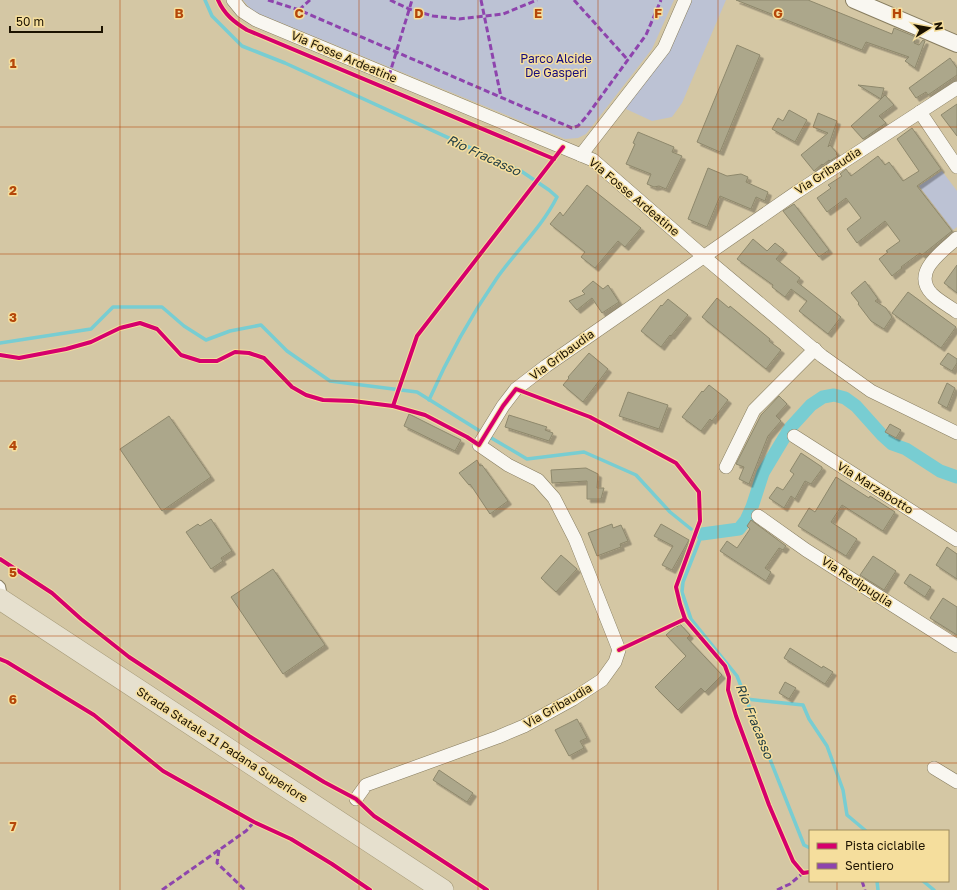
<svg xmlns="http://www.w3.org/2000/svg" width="957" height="890" font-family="'Golos Text',sans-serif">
<defs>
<filter id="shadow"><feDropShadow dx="3.5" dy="3.5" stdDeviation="0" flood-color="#0004"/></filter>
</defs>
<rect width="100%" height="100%" fill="#d4c7a4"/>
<g fill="#bcc2d4">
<path d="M243 0H674L652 49 586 134 578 138 565 139 252 11Z"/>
<path d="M691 0H726L682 103 672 117 652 121 626 109 631 98Z"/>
<path d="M942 171 957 191V227L953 230 919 186Z"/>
</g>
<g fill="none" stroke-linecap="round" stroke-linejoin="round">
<g stroke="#78cdd2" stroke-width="3.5">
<path d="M205 0 212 16 242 46 285 63 521 171 549 190 557 197C542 227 516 251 497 278 470 317 448 357 429 400"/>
<path d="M0 343 91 329 113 307H162L184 326 206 340 230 331 261 325 287 351 330 381 417 392 483 433"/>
<path d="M488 436 527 459 584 452 636 475 670 512 691 529"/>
<path d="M702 534 683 582 682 592 691 619 737 676 804 845 810 848"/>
<path d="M746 699 803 705 809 719 827 746 843 790 847 815 866 831"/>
<path d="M877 881 878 890"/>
<path d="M923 881 934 890"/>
</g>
<path stroke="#78cdd2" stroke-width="13" d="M702 534 739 529 746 520 752 507 763 473 790 428 811 405 823 397 834 395 845 398 856 406 882 435 892 444 906 449 940 471 957 477"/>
</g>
<g fill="#aca78b" stroke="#8e886c" filter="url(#shadow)">
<path d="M736 0H808L892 34 894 28 916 37 914 43 919 45 923 40 925 41 915 68 905 61 909 57 866 42 862 50Z"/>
<path d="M737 45 760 55 720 152 697 142Z"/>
<path d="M950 58 957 68V75L928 95 926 92 916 98 909 88Z"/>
<path d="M858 85 884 88 881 99 885 95 894 105 879 116 886 123 863 139 851 126 881 99Z"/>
<path d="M957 104V136L941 115Z"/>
<path d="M789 110 807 120 795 142 772 129 778 118 783 121Z"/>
<path d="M818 113 837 121 828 147 830 145 837 153 836 154 838 156 830 161 829 160 823 165 822 164 814 171 801 155 828 133 813 127Z"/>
<path d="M912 128 941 169 917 186 952 231 922 255 920 253 901 267 902 268 892 276 879 259 888 252 886 251 900 241 885 221 857 243 847 229 861 218 846 198 827 212 817 198 831 188 828 185 842 176 840 174 846 169 851 176 878 156 885 165 889 162 903 181 919 171 897 139Z"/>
<path d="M638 132 674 147 672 152 682 156 666 189 659 186 654 187 647 184 651 174 626 164 635 144 633 143Z"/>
<path d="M708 168 727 176 741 174 748 177 746 182 768 192 765 201 756 197 751 209 720 196 707 227 688 219Z"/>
<path d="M587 185 641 228 625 247 618 241 595 268 581 257 585 252 550 224 560 212 563 216Z"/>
<path d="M794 204 829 250 819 257 783 211Z"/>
<path d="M753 239 767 251 775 243 784 250 776 259 800 278 797 282 841 317 828 334 799 311 807 301 791 289 785 297 772 287 773 285 737 259Z"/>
<path d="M957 265V293L944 283Z"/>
<path d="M593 281 603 289 608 285 619 302 602 313 592 298 577 310 569 301 585 294 582 291Z"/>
<path d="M865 281 878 299 875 301 886 308 892 317 884 329 871 321 858 304 859 303 851 293Z"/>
<path d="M908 292 956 327 941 348 892 313Z"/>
<path d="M717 298 729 308 730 306 770 339 769 341 781 350 766 369 702 317Z"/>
<path d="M668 299 688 315 671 336 670 335 661 347 641 331 661 305 662 306Z"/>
<path d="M589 353 608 369 583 402 563 385 569 378 568 377Z"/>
<path d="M948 353 957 359V363L952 371 940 364Z"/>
<path d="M947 383 955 388 947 408 938 403Z"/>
<path d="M709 385 728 400 712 421 710 419 701 431 682 417 702 391 703 392Z"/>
<path d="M628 392 668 405 659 429 619 416Z"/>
<path d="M779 396 787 404 776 416 781 421 768 436 749 484 739 479 744 467 736 464 761 415Z"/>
<path d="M409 414 461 440 455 451 404 426Z"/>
<path d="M509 415 547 427 545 430 553 433 549 441 505 427Z"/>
<path d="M169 416 211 477 162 511 120 449Z"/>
<path d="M890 424 901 430 896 438 885 432Z"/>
<path d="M801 453 822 467V469L811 484 805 481 795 499 791 496 784 508 769 498 777 487 783 490 794 474 790 471Z"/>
<path d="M477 460 480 466 482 465 508 501 490 514 470 484 469 485 459 473Z"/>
<path d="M586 468 598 474 597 488H604L601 499H587V481L552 483 551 470Z"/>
<path d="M836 477 869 498 870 496 895 512 883 531 842 505 831 522 857 539 846 556 798 526 809 508 815 512Z"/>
<path d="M211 519 232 551 221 558 223 561 211 569 186 532 198 524 200 526Z"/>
<path d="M751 520 786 546 783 550 779 548 765 568 771 572 766 581 720 551 727 541 737 548 750 529 747 526Z"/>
<path d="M612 524 613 528 621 525 628 541 620 544 621 547 597 556 588 533Z"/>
<path d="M661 524 689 540 672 570 662 565 673 546 654 536Z"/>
<path d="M947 547 957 554V579L936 565Z"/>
<path d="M561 555 577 569 556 592 541 578Z"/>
<path d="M873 556 896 571 884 590 860 575Z"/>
<path d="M273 569 325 645 283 674 231 597Z"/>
<path d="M910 574 931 587 925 597 904 583Z"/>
<path d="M943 598 957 607V635L930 618Z"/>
<path d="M680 624 690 635 687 638 722 675 705 692 701 688 678 710 655 687 686 656 666 635 676 626 677 627Z"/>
<path d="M790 648 822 668 823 666 833 672 825 684 784 658Z"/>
<path d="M785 682 796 688 789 699 779 693Z"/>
<path d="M577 719 587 738 580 741 584 748 569 756 555 730Z"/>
<path d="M439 770 473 793 467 802 433 780Z"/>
</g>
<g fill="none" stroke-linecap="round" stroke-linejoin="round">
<g stroke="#877d60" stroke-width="8">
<path id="service" d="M0 584 2 586 4 596"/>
</g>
<g stroke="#877d60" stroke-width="14">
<g id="minor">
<path d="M233 0 242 11 256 20 593 160 703 256 822 356 871 391 957 433"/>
<path d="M920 112 957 167"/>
<path d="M581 155 664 48 685 0"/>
<path d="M957 238C942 252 911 272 932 294 939 301 949 306 957 312"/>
<path d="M794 436 957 540"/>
<path d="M726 467 754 410 815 349"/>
<path d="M758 516 806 550 957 646"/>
<path d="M934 768 957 782"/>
<path d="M356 799 366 785 498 737 524 726 573 699 602 680 615 662 619 650 575 539 554 498 538 480 508 465 479 445 503 406 516 389 546 366 797 192 957 88"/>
</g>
</g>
<g stroke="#877d60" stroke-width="18">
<path id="tertiary" d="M854 0 957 44"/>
</g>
<g stroke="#a79b79" stroke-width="22">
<path id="trunk" d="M0 599 443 890"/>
</g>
<use href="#service" stroke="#f9f7f1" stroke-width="6"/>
<use href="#minor" stroke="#f9f7f1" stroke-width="13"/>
<use href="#tertiary" stroke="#f9f7f1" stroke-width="16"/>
<use href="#trunk" stroke="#e6e0ce" stroke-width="21"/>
<g stroke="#8e44ad" stroke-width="3" stroke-dasharray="6 3" stroke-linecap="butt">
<path d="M268 0 299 10 572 128 578 126 586 117 646 35 661 0"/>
<path d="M390 0 409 9 433 16 459 19 503 14 537 0"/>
<path d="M481 0 501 97"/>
<path d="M574 0 627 59"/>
<path d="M299 10 310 0"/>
<path d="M389 76 412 0"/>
<path d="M219 850 217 863 245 890"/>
<path d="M862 881 865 890"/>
<path d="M162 890 246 831 254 822"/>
<path d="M777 890 790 884 803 873"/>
</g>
<g stroke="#f5de9d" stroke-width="6">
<g id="cycleway">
<path d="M218 0C224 14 234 22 247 30L554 159"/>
<path d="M0 355 19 358 66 349 91 342 120 328 140 323 157 329 181 355 200 361H217L235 352 249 353 264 358 292 387 306 395 323 400 353 401 393 406 425 415 467 437 479 445 503 406 516 389 590 417 676 463 699 492 700 521 676 587 680 604 685 619 725 666 729 677 728 690 736 716 769 805 793 861 803 873 810 872"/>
<path d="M393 406 417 336 563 147"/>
<path d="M0 559 52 593 81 619 129 657 249 736 324 782 356 799 374 816 487 890"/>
<path d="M619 650 685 619"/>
<path d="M0 659 7 662 94 715 163 771 254 822 291 839 332 864 370 890"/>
</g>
</g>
<use href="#cycleway" stroke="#d6006c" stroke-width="4"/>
</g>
<path fill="none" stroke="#b54709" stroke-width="1" stroke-opacity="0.55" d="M120 0V890M239 0V890M359 0V890M478 0V890M598 0V890M718 0V890M837 0V831M0 127H957M0 254H957M0 381H957M0 509H957M0 636H957M0 763H957M837 881V890"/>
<g text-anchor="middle" stroke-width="3" stroke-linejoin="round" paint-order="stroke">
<g font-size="12" fill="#1b1200" stroke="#f5de9d">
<text transform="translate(344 57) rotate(23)" y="4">Via Fosse Ardeatine</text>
<text transform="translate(828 171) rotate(-33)" y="4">Via Gribaudia</text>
<text transform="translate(634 197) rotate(40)" y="4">Via Fosse Ardeatine</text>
<text transform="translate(562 355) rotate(-36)" y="4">Via Gribaudia</text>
<text transform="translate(875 488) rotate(32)" y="4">Via Marzabotto</text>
<text transform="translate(857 582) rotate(33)" y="4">Via Redipuglia</text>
<text transform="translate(558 706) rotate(-30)" y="4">Via Gribaudia</text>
<text transform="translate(222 745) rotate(33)" y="4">Strada Statale 11 Padana Superiore</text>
</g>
<g font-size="12" fill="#150b7c" stroke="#f5de9d">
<text x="556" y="63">Parco Alcide<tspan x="556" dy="14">De Gasperi</tspan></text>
</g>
<g font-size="13" font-style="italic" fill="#254045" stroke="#f5de9d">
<text transform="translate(484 155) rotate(25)" y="5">Rio Fracasso</text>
<text transform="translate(755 721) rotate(68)" y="5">Rio Fracasso</text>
</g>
</g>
<g font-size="13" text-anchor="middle" font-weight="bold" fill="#b54709" stroke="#f5de9d" stroke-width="3" stroke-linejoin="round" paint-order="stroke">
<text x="179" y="18">B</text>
<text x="299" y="18">C</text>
<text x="419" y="18">D</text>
<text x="538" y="18">E</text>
<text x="658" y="18">F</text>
<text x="778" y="18">G</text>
<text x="897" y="18">H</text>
<text x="13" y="68">1</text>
<text x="13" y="195">2</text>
<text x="13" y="322">3</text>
<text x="13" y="450">4</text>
<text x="13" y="577">5</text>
<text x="13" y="704">6</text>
<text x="13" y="831">7</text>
</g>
<rect x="809" y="830" width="140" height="52" fill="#f5de9d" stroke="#9e8c5e"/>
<rect x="817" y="843" width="20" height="6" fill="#d6006c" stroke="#9e8c5e"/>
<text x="845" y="850" font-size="12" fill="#1b1200">Pista ciclabile</text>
<rect x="817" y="863" width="20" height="6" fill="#8e44ad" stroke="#9e8c5e"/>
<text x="845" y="870" font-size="12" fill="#1b1200">Sentiero</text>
<g transform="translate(929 28) rotate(79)" stroke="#f5de9d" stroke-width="3" paint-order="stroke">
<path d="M0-3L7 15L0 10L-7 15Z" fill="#1b1200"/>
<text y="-6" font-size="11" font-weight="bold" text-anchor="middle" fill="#1b1200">N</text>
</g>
<path d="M10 26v6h92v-6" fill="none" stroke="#1b1200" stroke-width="2"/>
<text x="16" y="26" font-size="12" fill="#1b1200" stroke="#f5de9d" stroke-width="3" paint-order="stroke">50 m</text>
</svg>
